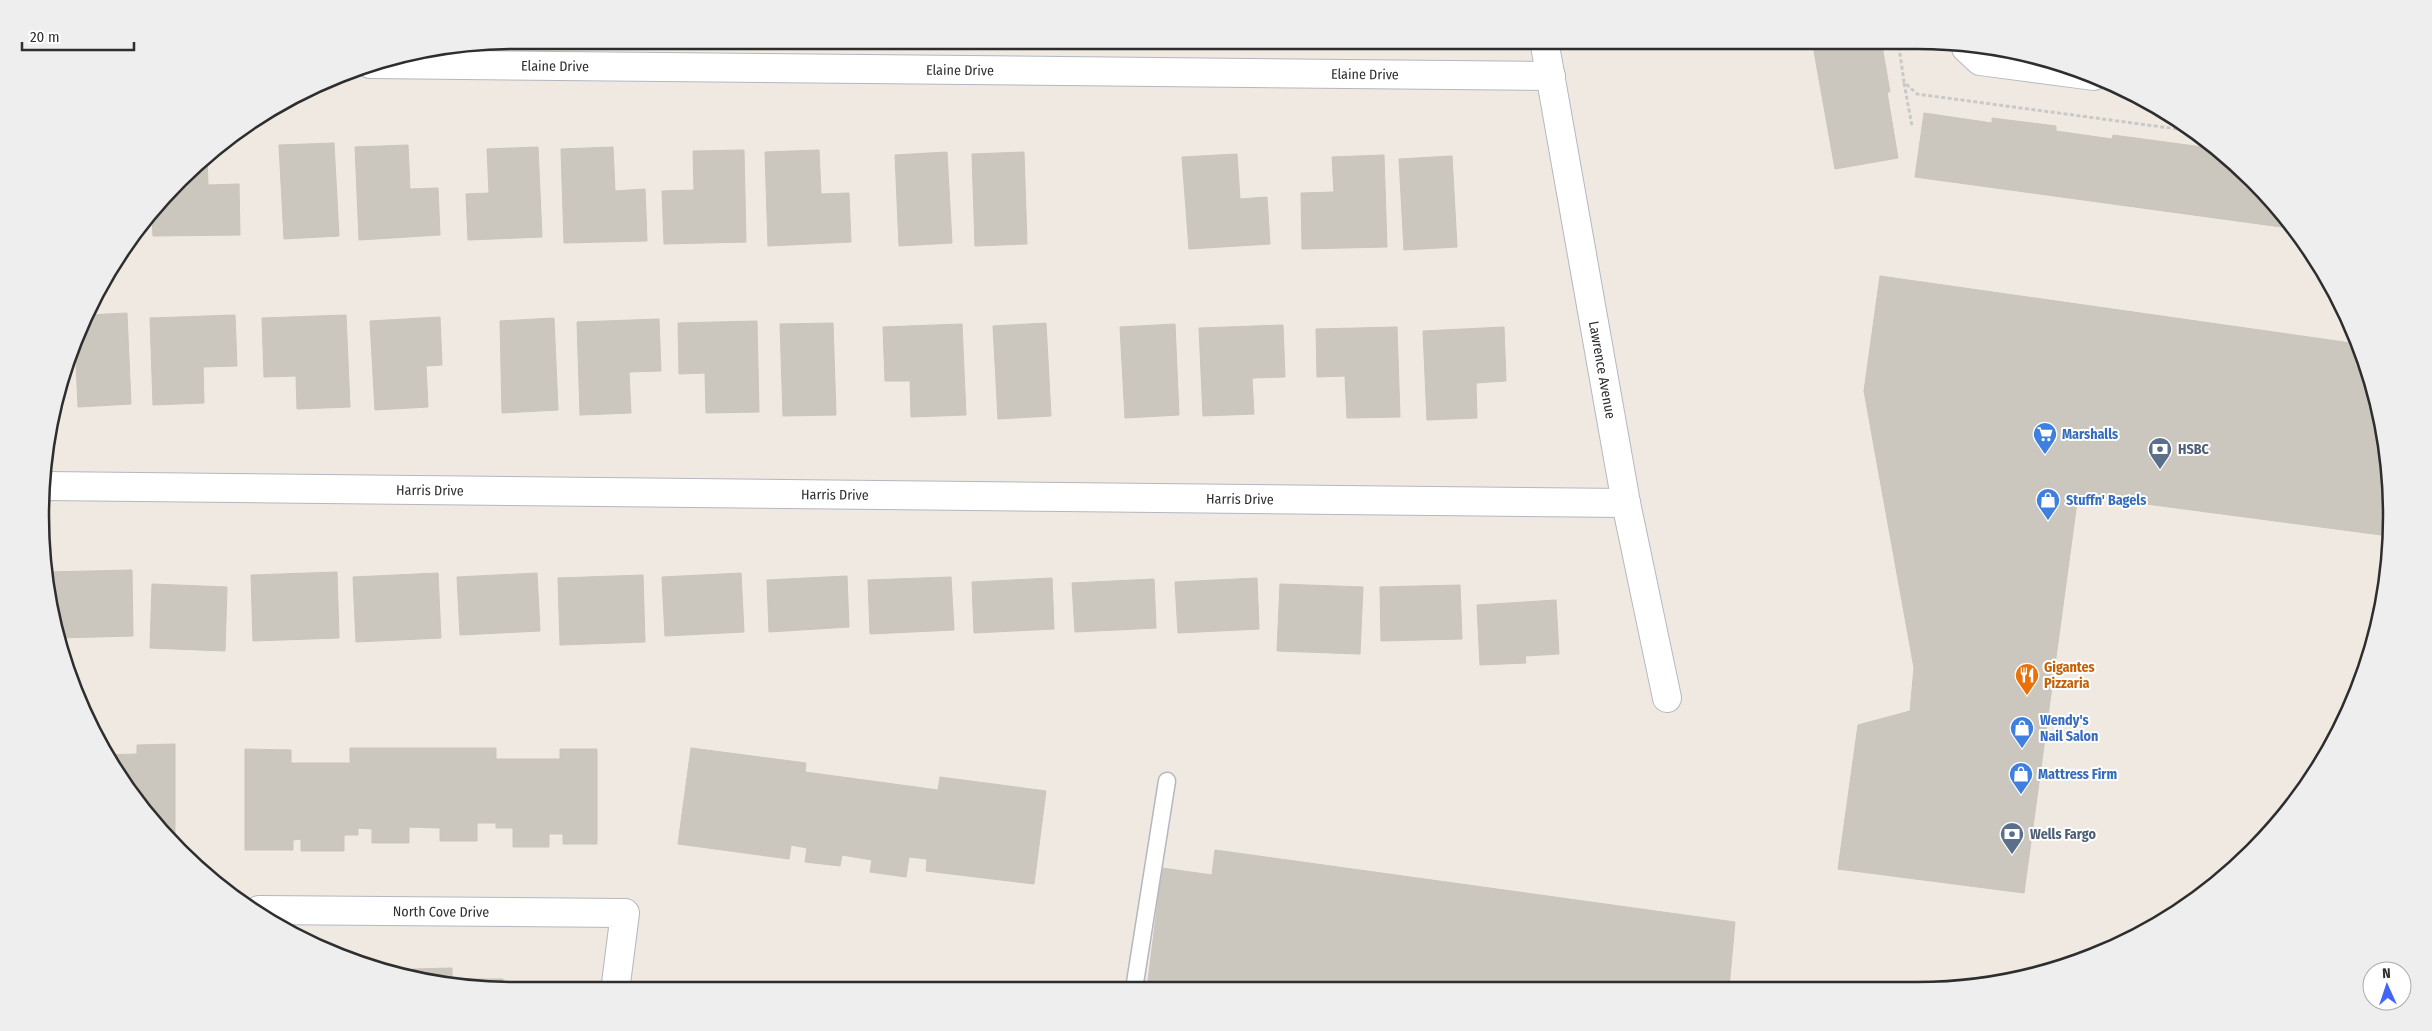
<svg xmlns="http://www.w3.org/2000/svg" width="2432" height="1031" font-family="'Fira Sans Condensed',sans-serif">
<rect width="100%" height="100%" fill="#efe9e1"/>
<g fill="#cbc7bf" stroke="#cbc5ba">
<path d="M1812 40H1881L1890 92H1887L1898 158 1835 169Z"/>
<path d="M1924 113 1992 123V118L2056 126V131L2112 139 2113 135 2217 149 2230 158 2296 229 1915 177Z"/>
<path d="M334 143 339 236 284 239 279 145Z"/>
<path d="M408 145 410 189 438 188 440 235 359 240 355 147Z"/>
<path d="M538 147 542 237 468 240 466 194 489 193 487 149Z"/>
<path d="M613 147 615 191 645 189 647 241 564 243 561 149Z"/>
<path d="M744 150 746 242 664 244 662 191 694 190 693 151Z"/>
<path d="M819 150 821 194 849 193 851 242 768 246 765 152Z"/>
<path d="M947 152 952 243 899 246 895 155Z"/>
<path d="M1024 152 1027 244 975 246 972 154Z"/>
<path d="M207 154 208 185 239 184 240 235 153 236 152 219Z"/>
<path d="M1237 154 1240 199 1267 197 1270 244 1189 249 1182 157Z"/>
<path d="M1384 155 1387 247 1302 249 1301 193 1334 192 1332 157Z"/>
<path d="M1452 156 1457 247 1404 250 1399 159Z"/>
<path d="M1880 276 2358 344 2376 392 2391 484 2389 536 2078 495 2024 893 1838 869 1858 725 1910 711 1914 668 1864 391Z"/>
<path d="M127 313 131 404 78 407 75 342 87 315Z"/>
<path d="M235 315 237 366 203 367 204 403 153 405 150 318Z"/>
<path d="M346 315 350 407 297 409 296 376 264 377 262 318Z"/>
<path d="M440 317 442 365 426 366 428 407 375 410 370 321Z"/>
<path d="M554 318 558 410 502 413 500 321Z"/>
<path d="M659 319 661 371 629 372 631 413 580 415 577 322Z"/>
<path d="M757 321 759 412 706 413 705 373 679 374 678 323Z"/>
<path d="M833 323 836 415 783 416 780 324Z"/>
<path d="M1046 323 1051 416 998 419 993 326Z"/>
<path d="M962 324 966 415 911 417 910 381H885L883 327Z"/>
<path d="M1175 324 1179 415 1125 418 1120 327Z"/>
<path d="M1283 325 1285 377 1252 378 1254 414 1203 416 1199 328Z"/>
<path d="M1397 327 1400 417 1347 418 1345 376 1317 377 1316 329Z"/>
<path d="M1504 327 1506 381 1476 383 1477 418 1427 420 1423 331Z"/>
<path d="M132 570 133 636 58 638 49 609 48 572Z"/>
<path d="M337 572 339 638 253 641 251 575Z"/>
<path d="M438 573 441 638 356 642 353 577Z"/>
<path d="M537 573 540 631 460 635 457 577Z"/>
<path d="M741 573 744 632 665 636 662 577Z"/>
<path d="M643 575 645 642 560 645 558 578Z"/>
<path d="M847 576 849 627 769 632 767 580Z"/>
<path d="M951 577 954 630 870 634 868 580Z"/>
<path d="M1052 578 1054 629 974 633 972 582Z"/>
<path d="M1257 578 1259 629 1178 633 1175 582Z"/>
<path d="M1154 579 1156 628 1075 632 1072 583Z"/>
<path d="M152 584 227 587 225 651 150 648Z"/>
<path d="M1280 584 1363 587 1360 654 1277 651Z"/>
<path d="M1460 585 1462 639 1381 641 1380 587Z"/>
<path d="M1556 600 1559 654 1525 656 1526 663 1480 665 1477 605Z"/>
<path d="M175 744V838L120 779 107 755 137 754V745Z"/>
<path d="M350 748H496V759H560V749H597V844H563V834H549V847H513V828H496V823H477V841H440V828L409 827V843H372V829L358 828V835H344V851H301V839L293 840V850H245V749L291 750V763H350Z"/>
<path d="M691 748 806 763 805 772 938 790 940 777 1046 791 1034 884 926 871 927 859 909 857 906 877 870 872 872 860 842 855 840 866 805 862 807 848 791 845 789 859 678 844Z"/>
<path d="M1215 850 1735 922 1729 988 1147 989 1162 868 1212 875Z"/>
<path d="M452 968V981L413 974V969Z"/>
<path d="M463 979H503V989L464 982Z"/>
</g>
<g fill="none" stroke-linecap="round" stroke-linejoin="round">
<g stroke="#b4b7c1" stroke-width="19">
<path id="service" d="M1134 989 1167 781"/>
</g>
<g stroke="#b4b7c1" stroke-width="30">
<g id="minor">
<path id="s1" d="M1544 40 1626 503 1667 698"/>
<path d="M1966 48 1980 61 2094 76"/>
<path id="s2" d="M370 64 1551 76"/>
<path id="s3" d="M45 486 1626 503"/>
<path id="s4" d="M259 910 625 913 615 991"/>
</g>
</g>
<g stroke="#c9c9c9" stroke-width="3" stroke-dasharray="4 2.5" stroke-linecap="butt">
<path d="M1898 40 1904 82 1917 94 2192 131"/>
<path d="M1904 83 1912 126"/>
</g>
<use href="#service" stroke="#fff" stroke-width="16"/>
<use href="#minor" stroke="#fff" stroke-width="28"/>
</g>
<defs>
<g id="supermarket-pin" transform="scale(1.25)"><path d="M0 17L-7.5 6A9.5 9.5 0 1 1 7.5 6Z" fill="#3f7fe0" stroke="#fff"/><path d="M-6-5.5h2.5l.6 2H6L4.5 2H-2.5L-4.4-4H-6ZM-1.5 3.2a1.3 1.3 0 1 0 .1 0ZM3 3.2a1.3 1.3 0 1 0 .1 0Z" fill="#fff"/></g>
<g id="bank-pin" transform="scale(1.25)"><path d="M0 17L-7.5 6A9.5 9.5 0 1 1 7.5 6Z" fill="#5c6f8a" stroke="#fff"/><path d="M-6-4H6V4H-6ZM0-2.3a2.3 2.3 0 1 0 0 4.6a2.3 2.3 0 1 0 0-4.6Z" fill="#fff"/></g>
<g id="shop-pin" transform="scale(1.25)"><path d="M0 17L-7.5 6A9.5 9.5 0 1 1 7.5 6Z" fill="#3f7fe0" stroke="#fff"/><path d="M-5-2.5h2.3a2.7 3.5 0 0 1 5.4 0H5L5.5 6h-11ZM-1.5-2.5h3a1.5 2.3 0 0 0-3 0Z" fill="#fff"/></g>
<g id="restaurant-pin" transform="scale(1.25)"><path d="M0 17L-7.5 6A9.5 9.5 0 1 1 7.5 6Z" fill="#e8710a" stroke="#fff"/><path d="M-5-6h1v4h1v-4h1v4h1v-4h1v5L-1.5 .5V6h-2V.5L-5-1ZM5-6V6H3V1.5H1.5Q1.5-4 5-6Z" fill="#fff"/></g>
</defs>
<g fill-rule="evenodd">
<use href="#supermarket-pin" x="2045" y="434"/>
<use href="#bank-pin" x="2160" y="449"/>
<use href="#shop-pin" x="2048" y="500"/>
<use href="#restaurant-pin" x="2027" y="675"/>
<use href="#shop-pin" x="2022" y="728"/>
<use href="#shop-pin" x="2021" y="774"/>
<use href="#bank-pin" x="2012" y="834"/>
</g>
<g text-anchor="middle" stroke-width="4" stroke-linejoin="round" paint-order="stroke">
<g font-size="14" fill="#2e2e2e" stroke="#fff">
<text dy="5" stroke="none"><textPath href="#s2" startOffset="185">Elaine Drive</textPath></text>
<text dy="5" stroke="none"><textPath href="#s2" startOffset="590">Elaine Drive</textPath></text>
<text dy="5" stroke="none"><textPath href="#s2" startOffset="995">Elaine Drive</textPath></text>
<text dy="5" stroke="none"><textPath href="#s1" startOffset="335">Lawrence Avenue</textPath></text>
<text dy="5" stroke="none"><textPath href="#s3" startOffset="385">Harris Drive</textPath></text>
<text dy="5" stroke="none"><textPath href="#s3" startOffset="790">Harris Drive</textPath></text>
<text dy="5" stroke="none"><textPath href="#s3" startOffset="1195">Harris Drive</textPath></text>
<text dy="5" stroke="none"><textPath href="#s4" startOffset="182">North Cove Drive</textPath></text>
</g>
<g font-size="14" font-weight="bold" fill="#366cbe" stroke="#fff" text-anchor="start">
<text x="2062" y="439">Marshalls</text>
<text x="2066" y="505">Stuffn' Bagels</text>
<text x="2040" y="725">Wendy's<tspan x="2040" dy="16">Nail Salon</tspan></text>
<text x="2038" y="779">Mattress Firm</text>
</g>
<g font-size="14" font-weight="bold" fill="#4e5e75" stroke="#fff" text-anchor="start">
<text x="2178" y="454">HSBC</text>
<text x="2030" y="839">Wells Fargo</text>
</g>
<g font-size="14" font-weight="bold" fill="#c56008" stroke="#fff" text-anchor="start">
<text x="2044" y="672">Gigantes<tspan x="2044" dy="16">Pizzaria</tspan></text>
</g>
</g>
<path d="M0 0H2432V1031H0ZM515 49H1917A466 466 0 0 1 2383 515V516A466 466 0 0 1 1917 982H515A466 466 0 0 1 49 516V515A466 466 0 0 1 515 49Z" fill="#eee" fill-rule="evenodd"/>
<path fill="none" stroke="#2e2e2e" stroke-width="2.5" d="M515 49H1917A466 466 0 0 1 2383 515V516A466 466 0 0 1 1917 982H515A466 466 0 0 1 49 516V515A466 466 0 0 1 515 49Z"/>
<g transform="translate(2387 986) rotate(357)"><circle r="24" fill="#ffffff" stroke="#ababab"/>
<path d="M0-4L9 19L0 12L-9 19Z" fill="#4264fb"/>
<text y="-8" font-size="14" font-weight="bold" text-anchor="middle" fill="#2e2e2e">N</text>
</g>
<path d="M22 42v8h112v-8" fill="none" stroke="#2e2e2e" stroke-width="2.5"/>
<text x="30" y="42" font-size="15" fill="#2e2e2e" stroke="#ffffff" stroke-width="4" paint-order="stroke">20 m</text>
</svg>
